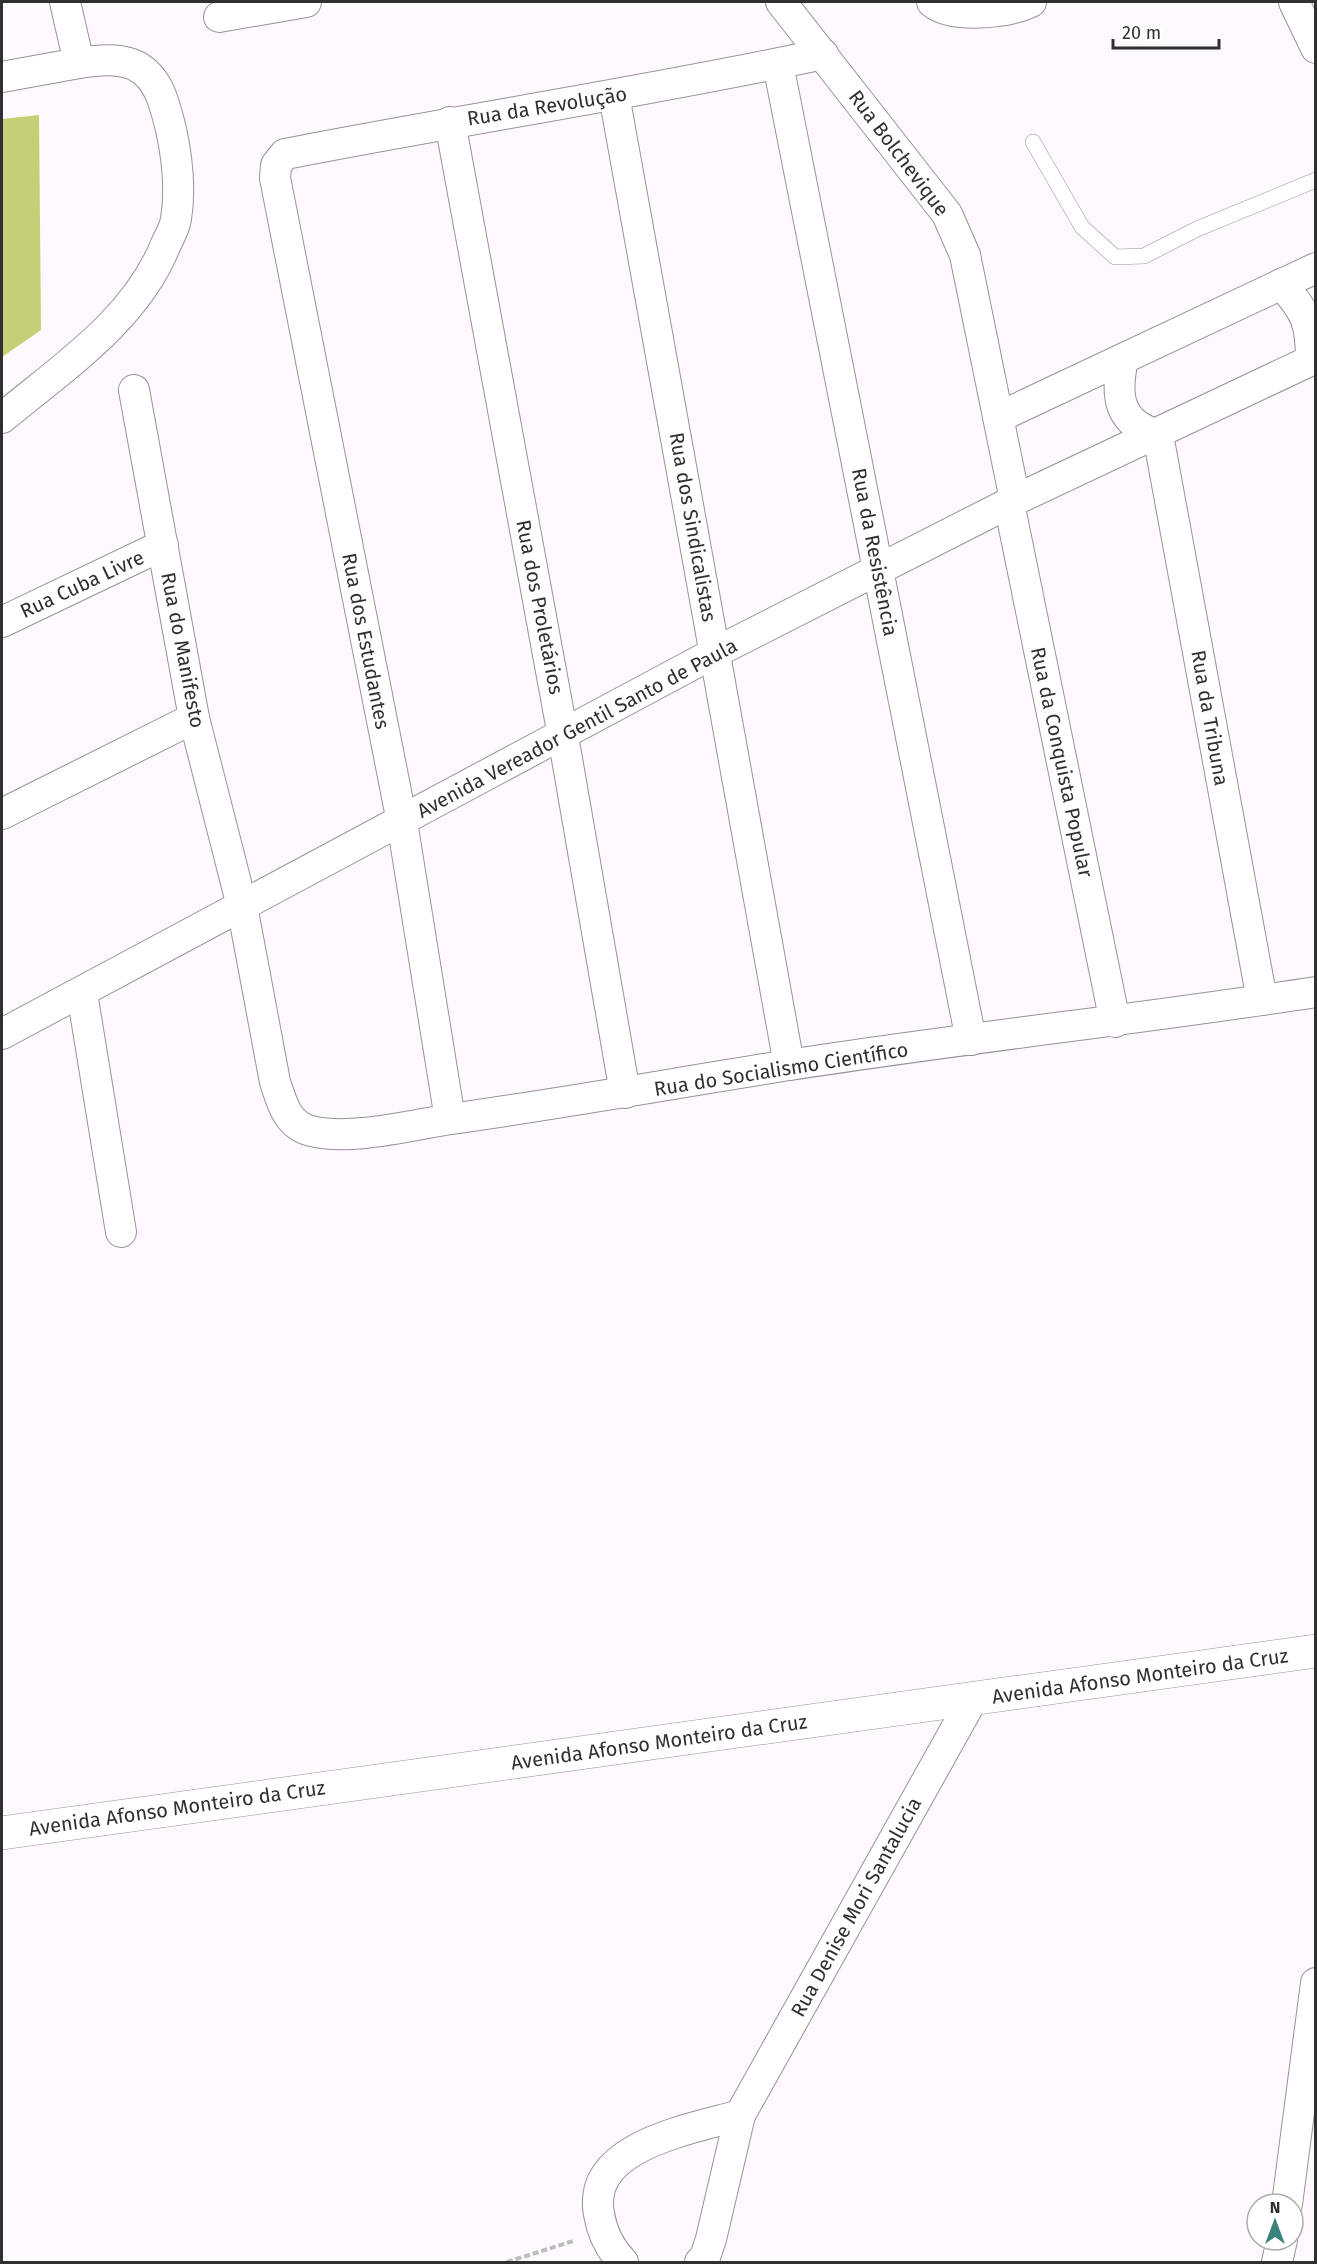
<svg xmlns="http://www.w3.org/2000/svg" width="1317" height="2264" font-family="'Fira Sans',sans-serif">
<rect width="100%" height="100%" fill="#fdf9fe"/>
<path fill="#c5cf76" d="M39 115 41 330 2 357V119Z"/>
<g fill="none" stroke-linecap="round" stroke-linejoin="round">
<g stroke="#979299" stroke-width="16">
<path id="lane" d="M1033 142 1082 227 1115 257 1144 256 1197 229 1316 180"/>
</g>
<g stroke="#979299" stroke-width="32">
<g id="street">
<path d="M781 2 947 214 965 255 1015 500"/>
<path d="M932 2C952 19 1008 13 1031 2"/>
<path d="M1294 2 1316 48"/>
<path d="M219 17 306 2"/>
<path d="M778 64 971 1040"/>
<path d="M2 77 79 63"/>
<path d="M614 95 789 1065"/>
<path d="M450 122 563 736 625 1093"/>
<path d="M1281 284C1306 311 1311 323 1311 360"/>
<path d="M1123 359C1115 396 1118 423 1158 435L1262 1000"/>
<path d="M134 390 194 718 242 906 275 1082C282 1103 287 1125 311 1131 351 1141 411 1125 451 1119 564 1103 676 1083 789 1065 964 1038 1140 1019 1316 992"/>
<path d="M999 417 1316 268"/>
<path d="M2 418C62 368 136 320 166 244 170 236 175 227 176 219 182 182 175 137 163 101 149 59 119 56 79 63L65 2"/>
<path d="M1009 503 1115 1022"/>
<path d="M2 622 163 545"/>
<path d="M2 814 194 718"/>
<path d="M82 993 121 1232"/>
<path d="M2 1034 716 652 1015 500 1316 358"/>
<path d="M450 1119 402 822 275 178 276 165 285 154C464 119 645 92 823 54"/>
<path d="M1287 2204 1316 1983"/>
<path d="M623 2262C610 2249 602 2232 599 2214 586 2145 693 2129 740 2115"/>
<path d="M700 2262 705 2257 711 2239 740 2115 972 1700"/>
<path d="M1277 2262 1282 2240"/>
</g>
</g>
<g stroke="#979299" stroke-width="34">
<path id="secondary" d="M2 1833 1316 1651"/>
</g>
<path stroke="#bfbcc0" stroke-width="4" stroke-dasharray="6 3" stroke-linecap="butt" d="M507 2262 573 2241"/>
<use href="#lane" stroke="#fff" stroke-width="15"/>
<use href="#street" stroke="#fff" stroke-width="30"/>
<use href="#secondary" stroke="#fff" stroke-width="33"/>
</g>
<g text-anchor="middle" stroke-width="5" stroke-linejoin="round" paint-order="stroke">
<g font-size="20" fill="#312f32" stroke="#fff">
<text transform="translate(547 106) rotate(-9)" y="7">Rua da Revolução</text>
<text transform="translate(899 153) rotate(53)" y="7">Rua Bolchevique</text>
<text transform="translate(693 527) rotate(80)" y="7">Rua dos Sindicalistas</text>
<text transform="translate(875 552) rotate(79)" y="7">Rua da Resistência</text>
<text transform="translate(82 584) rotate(-25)" y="7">Rua Cuba Livre</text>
<text transform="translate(540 607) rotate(79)" y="7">Rua dos Proletários</text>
<text transform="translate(366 641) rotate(79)" y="7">Rua dos Estudantes</text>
<text transform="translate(183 650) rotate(79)" y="7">Rua do Manifesto</text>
<text transform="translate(1210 718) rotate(80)" y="7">Rua da Tribuna</text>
<text transform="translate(577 728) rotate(-28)" y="7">Avenida Vereador Gentil Santo de Paula</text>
<text transform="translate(1062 762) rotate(78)" y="7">Rua da Conquista Popular</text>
<text transform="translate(781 1069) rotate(-9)" y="7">Rua do Socialismo Científico</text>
<text transform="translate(1140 1676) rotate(-8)" y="7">Avenida Afonso Monteiro da Cruz</text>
<text transform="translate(659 1742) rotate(-8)" y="7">Avenida Afonso Monteiro da Cruz</text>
<text transform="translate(177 1808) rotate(-8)" y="7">Avenida Afonso Monteiro da Cruz</text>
<text transform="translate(856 1907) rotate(-61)" y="7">Rua Denise Mori Santalucia</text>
</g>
</g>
<rect width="1317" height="2264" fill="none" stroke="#312f32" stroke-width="6"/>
<g transform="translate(1275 2222)"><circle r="28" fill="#ffffff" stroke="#adacad" stroke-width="1.5"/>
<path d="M0-4.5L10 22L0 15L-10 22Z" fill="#3b827c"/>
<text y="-9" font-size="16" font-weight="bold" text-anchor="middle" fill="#312f32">N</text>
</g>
<path d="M1113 39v9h106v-9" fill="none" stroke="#312f32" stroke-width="3"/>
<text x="1122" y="39" font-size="18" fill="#312f32" stroke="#ffffff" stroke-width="4.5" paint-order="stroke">20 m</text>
</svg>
